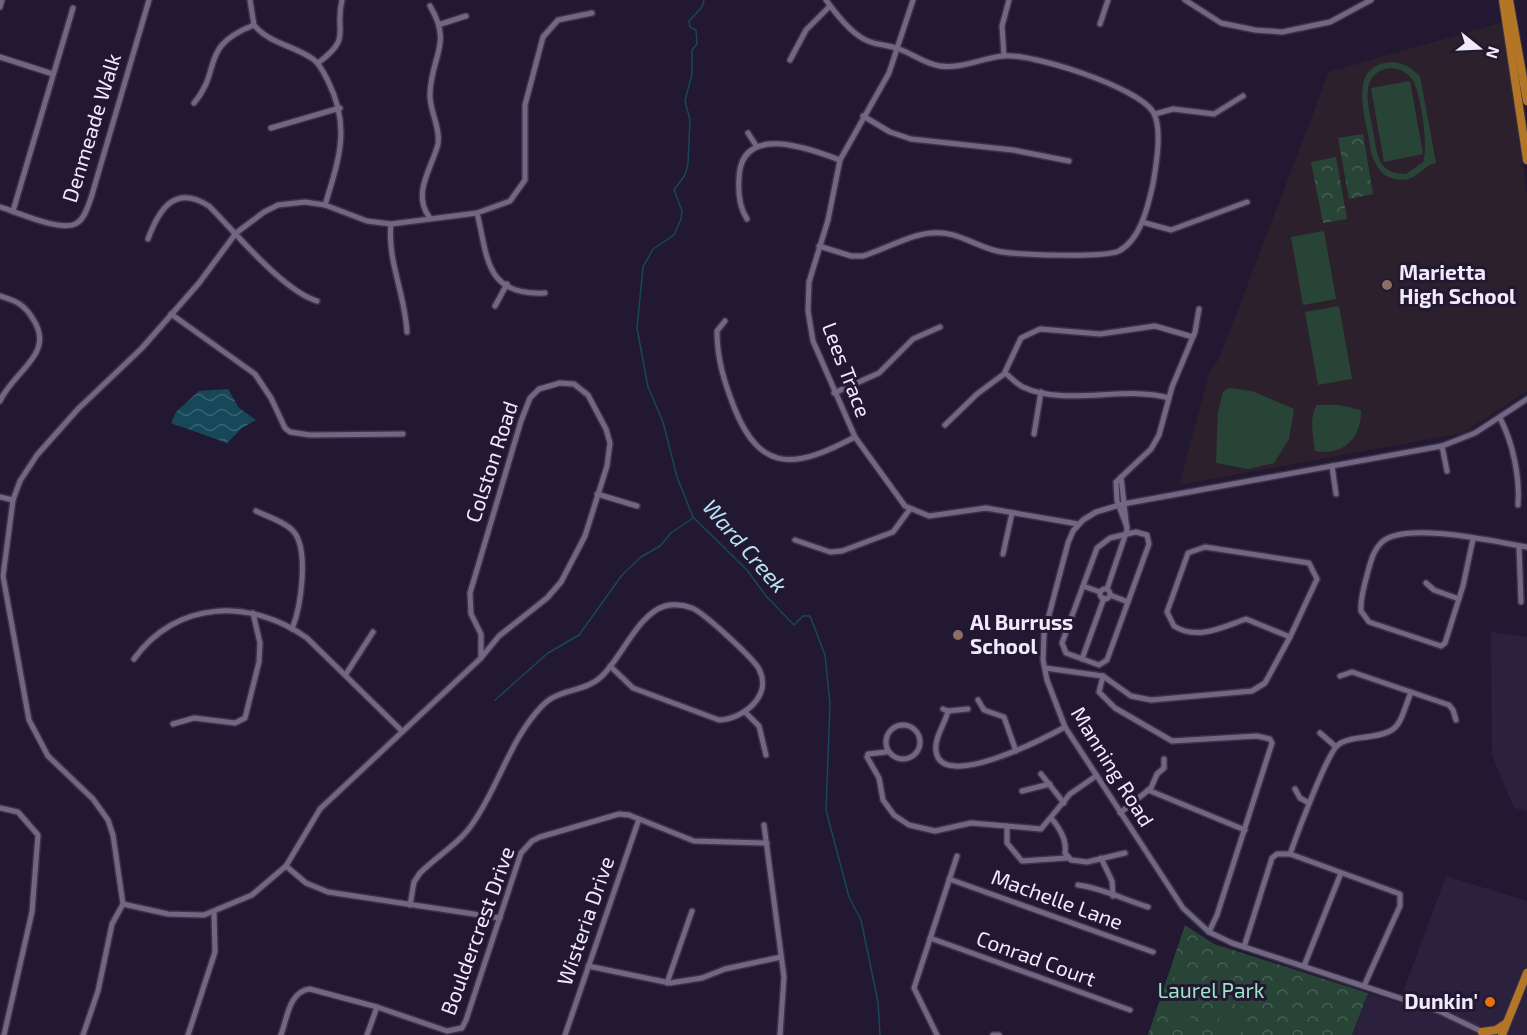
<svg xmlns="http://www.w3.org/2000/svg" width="1527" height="1035" font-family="'Exo 2',sans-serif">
<defs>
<pattern id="park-crowns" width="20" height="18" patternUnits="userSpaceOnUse" patternTransform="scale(1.5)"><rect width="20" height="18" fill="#284437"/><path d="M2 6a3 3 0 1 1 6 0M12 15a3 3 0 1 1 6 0" fill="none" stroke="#485f55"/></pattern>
<pattern id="water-waves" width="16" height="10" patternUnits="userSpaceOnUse" patternTransform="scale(1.5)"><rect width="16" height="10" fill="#164859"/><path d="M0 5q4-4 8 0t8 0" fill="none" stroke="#386372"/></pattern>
</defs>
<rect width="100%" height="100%" fill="#221831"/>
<g fill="#2c203f">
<path d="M1491 632 1527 637V811L1514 808 1492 755Z"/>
<path d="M1446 876 1527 901V1035H1353L1368 993 1399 1003Z"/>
</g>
<path fill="#2d202d" d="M1503 22 1527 196V391L1463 433 1179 485 1210 371 1219 359 1329 72Z"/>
<g fill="url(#park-crowns)">
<path d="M1363 134 1373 194 1349 199 1338 138Z"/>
<path d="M1336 157 1347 219 1323 223 1311 162Z"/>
<path d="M1185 925 1214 944 1368 993 1352 1035H1148Z"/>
</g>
<g fill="#284437" fill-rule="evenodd">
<path d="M1395 62 1407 66 1420 76 1436 163C1420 166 1417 184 1395 179 1387 178 1381 173 1377 166 1370 156 1370 142 1367 130 1362 103 1352 62 1395 62ZM1391 68C1400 69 1407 72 1412 79 1421 92 1429 149 1423 162L1406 174C1396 174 1387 172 1381 163 1376 154 1375 141 1373 130 1369 107 1357 72 1391 68Z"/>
<path d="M1410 81 1423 154 1384 162 1371 88Z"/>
<path d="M1324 231 1336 299 1303 305 1291 237Z"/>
<path d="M1339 306 1352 379 1318 385 1305 312Z"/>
<path d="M1229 388 1252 391 1294 409 1289 439 1274 463 1248 469 1216 463 1218 412 1223 392Z"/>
<path d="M1317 405H1339L1361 410C1362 438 1343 456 1315 451 1313 436 1309 417 1317 405Z"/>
<path d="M1179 965 1203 973 1195 995 1172 986Z"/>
<path d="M1211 966 1235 975 1227 996 1204 988Z"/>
<path d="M1238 981 1262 990 1254 1011 1231 1003Z"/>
<path d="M1172 995 1195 1003 1188 1024 1164 1016Z"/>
<path d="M1223 1009 1246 1017 1240 1035H1229L1215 1030Z"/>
</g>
<path fill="url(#water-waves)" d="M228 389 239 408 256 420 242 428 227 443 171 423 176 412 199 391Z"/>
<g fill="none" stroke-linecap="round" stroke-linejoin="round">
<g stroke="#164859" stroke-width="1.5">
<path d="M704 0 702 7 689 21 690 27 696 30 697 44 692 50V74L685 101 690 120 688 164 685 175 674 190 682 211 681 219 674 235 653 249 643 267 637 328 648 387 663 422 677 477 693 517 747 570 766 596 794 625 803 616H810L825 655 830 704 826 810 849 897 861 920 878 1002 880 1035"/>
<path d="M495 700 548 653 579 635 622 575 641 557 660 546 671 533 693 518"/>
</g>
<g stroke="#3a3245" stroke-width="8">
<g id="minor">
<path d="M250 0 254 25C270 44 293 45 313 59 320 64 324 73 328 81 351 127 339 159 325 205"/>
<path d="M913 0 889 73 840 160 828 220 809 282 808 311 813 341 855 437 905 506 929 516 986 508 1078 524"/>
<path d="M1185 0 1221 23 1255 30 1282 32 1330 22 1371 0"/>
<path d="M430 6C453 44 431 56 430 94 429 110 441 128 438 144 432 168 411 194 430 218"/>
<path d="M0 7 2 0"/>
<path d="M441 24 466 16"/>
<path d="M1100 24 1108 0"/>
<path d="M1004 56 1002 26 1009 0"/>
<path d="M0 57 53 74"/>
<path d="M790 60 806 30 830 6"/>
<path d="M318 63C353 37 334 33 342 0"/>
<path d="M194 103C223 69 198 47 254 25"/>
<path d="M1155 114 1173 109 1214 114 1243 96"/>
<path d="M863 116 890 132 911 139 1013 150 1069 161"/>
<path d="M271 128 340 108"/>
<path d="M748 133 757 147"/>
<path d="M0 207C17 212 62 233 77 223 85 218 88 206 91 198L149 0"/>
<path d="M13 211 73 8"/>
<path d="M477 213C488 256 484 296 545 293"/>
<path d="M747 219C739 207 738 192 739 178 741 122 810 149 840 160"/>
<path d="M1142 222 1171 230 1247 202"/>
<path d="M391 224C387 260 405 294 407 332"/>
<path d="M148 239C159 209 175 184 209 206 236 233 283 291 317 301"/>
<path d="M819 246 851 256H863C885 249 909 235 931 233 955 230 975 246 997 251 1015 255 1104 258 1119 251 1141 239 1148 206 1153 184 1156 166 1163 128 1153 112 1138 87 1032 53 1003 56 982 58 962 69 940 66 925 64 913 54 899 49 889 45 877 45 868 41 852 35 836 14 826 0"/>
<path d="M0 296C16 301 24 304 33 319 56 354 14 370 0 401"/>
<path d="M495 306 507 284"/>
<path d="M171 314 255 374 271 398 285 428 290 432 310 435 403 434"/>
<path d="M725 321 717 331C717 359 724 381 734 407 761 476 798 467 855 437"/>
<path d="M1005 373C1011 377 1016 384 1023 387 1065 407 1126 385 1169 398"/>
<path d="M834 393 879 373 913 339 940 327"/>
<path d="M1500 418C1513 443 1520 477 1518 505"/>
<path d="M945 425 977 394 1004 374 1021 338 1040 329 1100 334 1155 326 1193 337"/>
<path d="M1034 434 1041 392"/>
<path d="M1442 446 1447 471"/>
<path d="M1332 466 1336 494"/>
<path d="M597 494 637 506"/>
<path d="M0 497 13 500"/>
<path d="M256 511C268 517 286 522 294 532 309 551 301 607 292 629"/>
<path d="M1127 527 1117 501 1116 482 1151 449 1159 435 1172 387 1195 332 1199 309"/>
<path d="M1136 532 1147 535 1149 544 1107 660 1099 665 1066 653 1062 643 1097 548 1110 538Z"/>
<path d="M1473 539 1463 586 1445 643 1441 646 1369 622 1361 611C1360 599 1364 587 1367 575 1370 564 1373 550 1382 542 1406 521 1496 542 1527 547"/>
<path d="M795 540 830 552 842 551 893 532 910 509"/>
<path d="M1519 546 1521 602"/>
<path d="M1205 547 1309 563 1317 579 1290 637 1246 619C1223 627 1197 641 1174 626L1167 612 1188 553Z"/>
<path d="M1003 554 1012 513"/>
<path d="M1426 583 1434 590 1459 599"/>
<path d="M1083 586 1100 592"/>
<circle cx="1105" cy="594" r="5"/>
<path d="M1107 589 1127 530 1121 477"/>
<path d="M1110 595 1128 602"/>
<path d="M134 659C176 600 251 598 307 638L401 730"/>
<path d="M1082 659 1104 598"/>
<path d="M1045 668 1103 676 1131 696 1151 700 1252 691 1265 683 1290 637"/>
<path d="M346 674 373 632"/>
<path d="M1103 676 1099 692 1115 708 1172 741 1257 736 1270 739 1272 743 1217 915 1209 932"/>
<path d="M1340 676 1352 672 1449 705 1453 710 1456 720"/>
<path d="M978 700 984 710 1004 717 1016 751"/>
<path d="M943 709 948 711C945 724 934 738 936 751 941 792 1045 738 1065 727"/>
<path d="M948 711 968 709"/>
<path d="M745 712 759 726 766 755"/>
<path d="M173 724 194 718 235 723 245 718 259 662 260 643 253 613"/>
<circle cx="903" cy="742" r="17"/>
<path d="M1320 733 1335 746"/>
<path d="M886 752 868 754 867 757 879 778 883 800 894 815 909 825 935 831 971 823 1041 829 1070 794 1096 776"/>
<path d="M1041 774 1064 803"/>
<path d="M1295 789 1300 798 1309 803"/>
<path d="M1148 790 1245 830"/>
<path d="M1022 791 1050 784"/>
<path d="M0 808 18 812 38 835 32 912 4 1035"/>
<path d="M1120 813 1151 788 1157 774 1164 768V759"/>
<path d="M1052 819C1060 829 1067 840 1065 853L1071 860 1087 862 1125 853"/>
<path d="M764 825 784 977 780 1035"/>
<path d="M1007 826V843L1022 861 1067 858"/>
<path d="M1290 854C1296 837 1327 753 1338 745 1344 740 1352 739 1359 738 1401 733 1397 729 1411 692"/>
<path d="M1101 858 1112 881 1113 896"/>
<path d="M286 866 306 883 328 892 500 918"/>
<path d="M949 879 1153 952"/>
<path d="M1078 885C1102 888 1125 900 1148 907"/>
<path d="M123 904 168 914 204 915 252 895 286 866 320 809 481 658V634L471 614 470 593 521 421 530 398 539 389 560 383 574 384 588 395 606 429 610 443 607 466 585 536 561 582 547 598 499 636 481 658"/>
<path d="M410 905 414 882 420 873C437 856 460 843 473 823 499 786 510 739 542 706 558 688 585 693 602 676 622 657 638 614 665 606 673 604 684 605 692 608 703 612 753 658 759 669 773 696 743 719 719 720L633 688 610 666"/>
<path d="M930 938 1130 1010"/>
<path d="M1244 947 1272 858 1277 854H1290L1400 894V906L1364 986"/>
<path d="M588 966 670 983 702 978 725 969 781 957"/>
<path d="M1304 966 1341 873"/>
<path d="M667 983 692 911"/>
<path d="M83 1035 98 991 112 924 123 904 113 835 108 820 93 799 48 756 29 720 3 576 13 500 20 481 37 455 78 409 142 348 199 283 236 233 264 212 278 205 305 202 325 205 367 221 391 224 477 213 510 201 525 180V105L543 37 558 20 592 13"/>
<path d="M188 1035 215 952 214 912"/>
<path d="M281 1035C287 1019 289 991 310 989L377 1007 447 1031 462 1028 466 1020 521 853 532 841 540 837 619 814 629 815 694 841 767 843"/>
<path d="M367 1035 377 1007"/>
<path d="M565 1035 639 819"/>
<path d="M937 1035 914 988 957 856"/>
<path d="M993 1035H999"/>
<path d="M1489 1035 1439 1011 1232 943 1209 932 1183 908 1065 727 1047 680 1043 660 1044 634 1068 543 1073 531 1083 520 1096 512 1123 504 1442 446 1475 433 1527 399"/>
</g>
</g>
<g stroke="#3a3245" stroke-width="10">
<g id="highway">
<path d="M1503 0 1527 160"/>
<path d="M1509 0 1527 101"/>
<path d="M1482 1032 1496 1030 1505 1024"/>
<path d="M1502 1035 1527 973"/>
</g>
</g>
<use href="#minor" stroke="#716684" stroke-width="5"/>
<use href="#highway" stroke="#b37526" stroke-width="8"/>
</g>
<g fill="#8d6e63" stroke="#221831" stroke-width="2">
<circle cx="1387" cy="285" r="6"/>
<circle cx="958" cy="635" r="6"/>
</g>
<circle fill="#e8710a" stroke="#221831" stroke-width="2" cx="1490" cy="1002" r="6"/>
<g text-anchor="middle" stroke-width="6" stroke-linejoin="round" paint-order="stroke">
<g font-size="21" fill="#f0eafb" stroke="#221831">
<text transform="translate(92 128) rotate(-73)" y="7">Denmeade Walk</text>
<text transform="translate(846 370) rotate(69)" y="7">Lees Trace</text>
<text transform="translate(492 462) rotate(-72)" y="7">Colston Road</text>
<text transform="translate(1112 767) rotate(58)" y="7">Manning Road</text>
<text transform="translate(1057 900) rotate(20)" y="7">Machelle Lane</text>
<text transform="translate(586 921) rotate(-71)" y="7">Wisteria Drive</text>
<text transform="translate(478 931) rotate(-70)" y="7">Bouldercrest Drive</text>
<text transform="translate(1036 959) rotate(20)" y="7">Conrad Court</text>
</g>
<g font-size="21" font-weight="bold" fill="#f0eafb" stroke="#221831" text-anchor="start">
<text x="1399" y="280">Marietta<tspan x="1399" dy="24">High School</tspan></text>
<text x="970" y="630">Al Burruss<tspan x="970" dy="24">School</tspan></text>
<text x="1478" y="1009" text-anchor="end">Dunkin'</text>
</g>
<g font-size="21" fill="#9ae5c3" stroke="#221831">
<text x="1211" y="998">Laurel Park</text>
</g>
<g font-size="22" font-style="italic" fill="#b7e5f7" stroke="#221831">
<text transform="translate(745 546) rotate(49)" y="8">Ward Creek</text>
</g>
</g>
<g transform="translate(1479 48) rotate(108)" stroke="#221831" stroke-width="4.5" paint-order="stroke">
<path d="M0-4.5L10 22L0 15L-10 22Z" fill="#f0eafb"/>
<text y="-9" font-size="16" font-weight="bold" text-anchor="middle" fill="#f0eafb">N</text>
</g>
</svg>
